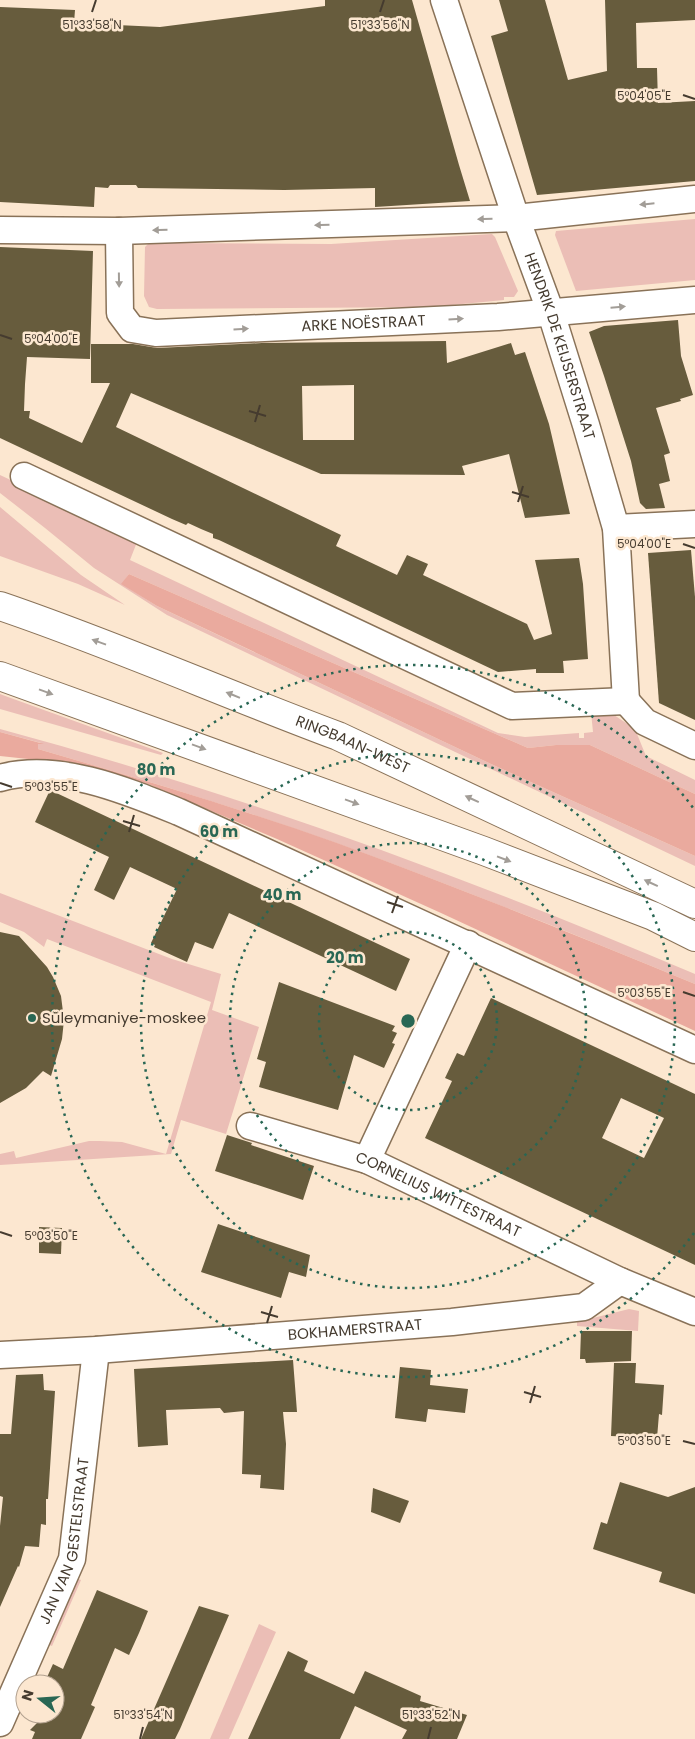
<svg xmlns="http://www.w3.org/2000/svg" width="695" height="1739" font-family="Poppins,sans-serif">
<rect width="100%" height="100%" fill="#fce7d0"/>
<g fill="#ebbeb6">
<path d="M695 219V280L576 291 555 235 556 231Z"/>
<path d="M492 234 495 237 518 291 514 297H504V300L431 307 157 309 149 307 144 296 145 247 149 243 331 244Z"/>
<path d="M0 475 136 539 137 542 130 560 498 733 525 737 579 733V738H584V733L593 732 591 712 614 715 635 729 646 756 695 780V794L590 745H556L528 748 129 574 122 584 157 606 216 634 491 764 695 856V866L167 615 94 568 45 528 0 493Z"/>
<path d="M0 507 81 575 125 605 78 584 0 556Z"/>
<path d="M0 694 8 697 163 753 161 755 0 709Z"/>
<path d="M0 729C237 793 469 878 695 974V984C576 935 457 887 336 843 238 808 138 778 38 749V744L41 743 0 732Z"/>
<path d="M0 893 172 959 221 974 212 1010 259 1027 226 1134 181 1120 171 1154 0 1165V1154L14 1151 16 1158 89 1141H100L122 1142 166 1154 211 1002 47 939 44 947 24 932 0 922Z"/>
<path d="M629 1309 639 1311 638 1331 577 1326V1322Z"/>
<path d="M73 1577 81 1580 52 1646 44 1643Z"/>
<path d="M259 1624 276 1632 229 1739H210Z"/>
</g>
<g fill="#eaaa9e">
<path d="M129 574 528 748 556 745H590L695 794V856L491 764 157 606 121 584Z"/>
<path d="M0 732 44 744H38V749C138 778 238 808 337 843 457 887 576 935 695 984V1031L441 913 277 839 148 784 100 770 56 762 0 756Z"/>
</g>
<g fill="#675c3d" fill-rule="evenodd">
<path d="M325 0H412L459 165 470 201 375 207V188L284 190 138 188 136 185H110L108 188 95 187 94 207 0 202V7L75 10 74 23 160 27 325 6Z"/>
<path d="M499 0H545L568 80 607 71 605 0H695V20L636 23 637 68H657L658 103 695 101V181L537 195 491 36 508 31Z"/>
<path d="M0 247 93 251 90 359 27 357 25 384 24 411H30L29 418 82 443 110 383H91V344H133L157 348 262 343 446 341 447 363 511 343 515 355 525 352 549 424 570 514 525 518 509 454 462 466 465 475 321 474 131 393 116 427 341 535 336 546 397 575 407 555 428 564 423 575 527 624 534 640 552 634 535 560 579 558 583 584 588 659 563 661 564 673H536V669L498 672 219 540 213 538V534L201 529 188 523 186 525 172 519 0 438ZM354 385V440H303L302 386Z"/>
<path d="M678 320 681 356 693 395 680 399 681 401 656 408 670 453 664 455 670 481 659 484 665 508 646 509 640 503 631 461 604 376 589 332 604 326Z"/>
<path d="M691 550 695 597V720L659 703 648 553Z"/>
<path d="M50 790 410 959 396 991 229 913 213 949 195 942 187 962 154 947 155 945 151 943 177 889 130 867 114 900 94 890 109 857 35 822Z"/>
<path d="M0 932 19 936 47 967 53 977 61 996 64 1020 62 1039 51 1076 43 1071 26 1088 0 1103Z"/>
<path d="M279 982 395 1026 392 1031 397 1033 392 1043 395 1044 384 1068 354 1055 338 1110 259 1087 266 1062 257 1059Z"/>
<path d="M491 998 695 1094V1265L425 1138 452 1081 445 1078 457 1053 464 1056ZM621 1098 664 1118 644 1158 602 1138Z"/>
<path d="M227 1135 252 1143 251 1145 314 1166 303 1200 215 1171Z"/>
<path d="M218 1224 310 1255 306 1277 289 1272 281 1298 201 1272Z"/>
<path d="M39 1227 62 1228 61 1254 39 1253Z"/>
<path d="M581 1331H632L631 1361 586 1363 585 1359H580Z"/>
<path d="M293 1360 297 1412H283L286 1444 284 1490 260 1488 261 1475 242 1474 244 1411 224 1413 220 1408 166 1410 168 1445 138 1447 134 1369Z"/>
<path d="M614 1363H636L635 1383 664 1385 662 1415 659 1414 657 1438 611 1436Z"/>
<path d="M400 1367 431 1370 430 1385 468 1389 465 1413 428 1409 426 1422 395 1418Z"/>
<path d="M43 1374 44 1390 55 1391 48 1499H46V1525L41 1524 39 1547 25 1546 19 1567 18 1566 0 1607V1526L3 1497 0 1496V1434H11L16 1375Z"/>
<path d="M620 1482 668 1497 695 1487V1594L659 1582 662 1572 593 1549 601 1522 607 1524Z"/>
<path d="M373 1488 409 1501 400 1523 371 1512Z"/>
<path d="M97 1590 148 1611 139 1633 129 1655 115 1648 91 1705 95 1707 81 1739H32L35 1732 30 1730 46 1714H55V1684H44L53 1664 63 1669Z"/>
<path d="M199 1606 229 1615 180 1729 175 1739H141Z"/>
<path d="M288 1651 308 1661 304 1671 354 1694 365 1671 421 1696 420 1701 467 1715 457 1739H402L407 1730 355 1706 340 1739H248Z"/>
</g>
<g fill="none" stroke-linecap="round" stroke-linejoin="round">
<g stroke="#897258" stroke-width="29">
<g id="minor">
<path id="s1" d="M444 0 516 218 551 313 586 425 616 528 626 701"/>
<path d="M0 230 119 231 516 218 695 199"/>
<path id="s2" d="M119 231 120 313 132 329 156 333 498 317 695 300"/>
<path d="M24 476 512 706 626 701"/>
<path d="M616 528 695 524"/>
<path d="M626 701 645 722 695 746"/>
<path d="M0 778C58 762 125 790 179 812L695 1050"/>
<path id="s3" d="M250 1126 367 1160 620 1281 695 1312"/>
<path d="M367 1160 468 944"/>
<path id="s4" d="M0 1355 96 1350 452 1322 584 1307 620 1281"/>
<path id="s5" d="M0 1723 72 1559 96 1350"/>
</g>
</g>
<g stroke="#897258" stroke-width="30">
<g id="secondary">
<path id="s6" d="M0 606C115 645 225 694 338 736L695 904"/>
<path d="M0 676 484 851 653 916 695 937"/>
</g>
</g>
<use href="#minor" stroke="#fff" stroke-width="26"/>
<use href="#secondary" stroke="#fff" stroke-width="28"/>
</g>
<defs><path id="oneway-solid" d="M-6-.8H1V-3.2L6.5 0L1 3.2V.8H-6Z" transform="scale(1.25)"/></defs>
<g fill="#a29d97">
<use href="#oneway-solid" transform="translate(647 204) rotate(174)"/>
<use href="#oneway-solid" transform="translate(485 219) rotate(178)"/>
<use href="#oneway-solid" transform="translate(322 225) rotate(178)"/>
<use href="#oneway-solid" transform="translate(160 230) rotate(178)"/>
<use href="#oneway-solid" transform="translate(119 280) rotate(89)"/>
<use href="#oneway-solid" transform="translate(618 307) rotate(-5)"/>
<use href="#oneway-solid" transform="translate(456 319) rotate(-3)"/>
<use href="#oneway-solid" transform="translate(241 329) rotate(-3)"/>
<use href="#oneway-solid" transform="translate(99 642) rotate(-160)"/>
<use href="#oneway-solid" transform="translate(46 692) rotate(20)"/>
<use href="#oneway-solid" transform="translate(233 695) rotate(-158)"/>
<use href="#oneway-solid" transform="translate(199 747) rotate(20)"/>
<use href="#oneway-solid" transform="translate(472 799) rotate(-155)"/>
<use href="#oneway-solid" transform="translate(352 802) rotate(20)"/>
<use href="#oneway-solid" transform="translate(504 859) rotate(21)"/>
<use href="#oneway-solid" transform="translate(651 883) rotate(-155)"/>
</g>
<path fill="none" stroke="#453b2f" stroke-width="2" d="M92 12 96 0M380 12 384 0M683 95 695 99M0 335 12 339M249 411 266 416M255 422 260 405M512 492 529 497M518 502 523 486M683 544 695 548M0 783 12 787M123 821 140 826M129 832 134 815M387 902 403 907M392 913 398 896M683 992 695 996M0 1232 12 1236M261 1312 278 1317M267 1323 272 1306M524 1392 541 1397M530 1403 535 1386M683 1441 695 1444M140 1739 143 1727M428 1739 431 1727"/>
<g fill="none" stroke="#296754" stroke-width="2.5" stroke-dasharray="2.5 5">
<circle cx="408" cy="1021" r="89"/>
<circle cx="408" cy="1021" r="178"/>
<circle cx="408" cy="1021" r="267"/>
<path d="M694 1233A356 356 0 1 1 694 809"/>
</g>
<circle fill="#296754" stroke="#fce7d0" stroke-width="2" cx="32" cy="1018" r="5"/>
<g text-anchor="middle" stroke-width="5" stroke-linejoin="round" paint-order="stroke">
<g font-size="15" fill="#453b2f" stroke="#fce7d0">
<text dy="5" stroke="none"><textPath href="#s2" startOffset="334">ARKE NOËSTRAAT</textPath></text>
<text dy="5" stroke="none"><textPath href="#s1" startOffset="365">HENDRIK DE KEIJSERSTRAAT</textPath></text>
<text dy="5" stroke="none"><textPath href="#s6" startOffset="379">RINGBAAN-WEST</textPath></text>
<text dy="5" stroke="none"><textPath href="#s3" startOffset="201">CORNELIUS WITTESTRAAT</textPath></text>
<text dy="5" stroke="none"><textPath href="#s4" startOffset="356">BOKHAMERSTRAAT</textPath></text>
<text dy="5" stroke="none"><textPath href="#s5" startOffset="195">JAN VAN GESTELSTRAAT</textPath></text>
</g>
<g font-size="15" fill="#453b2f" stroke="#fce7d0" text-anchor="start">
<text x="42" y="1023">Süleymaniye-moskee</text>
</g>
</g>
<g font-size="12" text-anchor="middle" fill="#453b2f" stroke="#fce7d0" stroke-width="5" stroke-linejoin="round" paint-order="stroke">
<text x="92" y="29">51°33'58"N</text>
<text x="380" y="29">51°33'56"N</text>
<text x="644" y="100">5°04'05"E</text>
<text x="51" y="343">5°04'00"E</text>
<text x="644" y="548">5°04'00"E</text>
<text x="51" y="791">5°03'55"E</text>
<text x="644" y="997">5°03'55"E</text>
<text x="51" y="1240">5°03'50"E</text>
<text x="644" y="1445">5°03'50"E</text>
<text x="143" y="1719">51°33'54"N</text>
<text x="431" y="1719">51°33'52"N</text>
</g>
<circle cx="408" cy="1021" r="8" fill="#296754" stroke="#fce7d0" stroke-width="2.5"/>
<g font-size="15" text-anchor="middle" font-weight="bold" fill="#296754" stroke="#fce7d0" stroke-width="5" stroke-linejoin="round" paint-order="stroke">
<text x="156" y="775">80 m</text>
<text x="219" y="837">60 m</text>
<text x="282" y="900">40 m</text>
<text x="345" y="963">20 m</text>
</g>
<g transform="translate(40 1699) rotate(287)"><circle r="24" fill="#fce7d0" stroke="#b3a290"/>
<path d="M0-4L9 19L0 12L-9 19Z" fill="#296754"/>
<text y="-8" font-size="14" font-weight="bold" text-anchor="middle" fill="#453b2f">N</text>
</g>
</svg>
